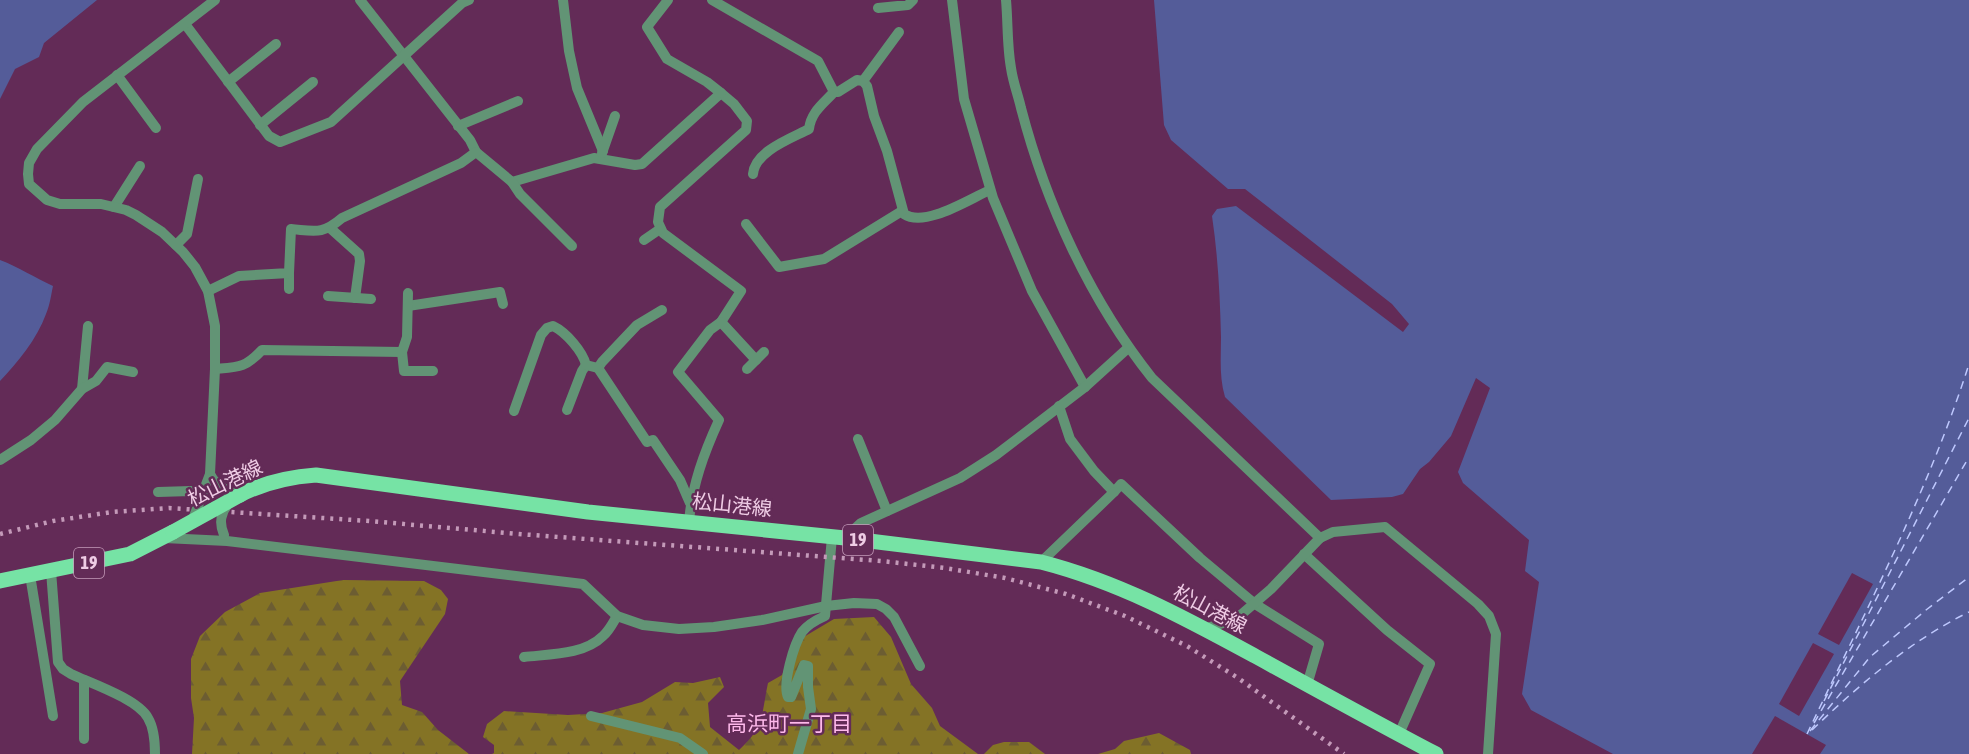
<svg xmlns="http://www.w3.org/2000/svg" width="1969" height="754" font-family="'Asap Condensed','Noto Sans JP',sans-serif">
<defs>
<pattern id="forest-firs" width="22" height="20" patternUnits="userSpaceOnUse" patternTransform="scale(1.5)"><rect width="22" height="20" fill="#847325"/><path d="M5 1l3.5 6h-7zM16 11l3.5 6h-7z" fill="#6c5d32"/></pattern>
</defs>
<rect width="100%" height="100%" fill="#632b57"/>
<g fill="url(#forest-firs)">
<path d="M343 580 424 581 441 590 448 599 445 614 400 681 402 705 422 712 438 730 469 754H192L194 718 191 698V659L200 636 225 612 260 593Z"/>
<path d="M874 617 891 637 911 684 932 708 940 726 978 754H492L494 753V745L483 737 487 724 504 711 568 715 602 713 642 702 675 682 693 683 720 677 724 687 708 703 710 727 739 750C765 726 761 716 768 683L782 675 790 656 802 638 834 619Z"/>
<path d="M1159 733 1190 750 1191 754H1098L1115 749 1124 741Z"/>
<path d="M1004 742H1029L1045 754H984L993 745Z"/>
</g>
<g fill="#545c99">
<path d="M0 0H97L44 43 39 57 15 69 0 99Z"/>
<path d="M1154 0H1969V754H1613L1531 710 1522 694 1539 582 1525 571 1529 540 1463 483 1458 472 1490 388 1476 378 1451 436 1429 462 1420 469 1403 494 1392 497 1331 500 1225 397C1219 377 1221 357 1221 337 1220 297 1218 256 1212 216L1217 209 1236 206 1403 332 1409 324 1392 304 1245 189H1228L1171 140 1164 125Z"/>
<path d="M0 260C19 267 35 278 53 286 51 295 50 305 46 314 37 339 18 362 0 381Z"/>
</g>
<g fill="#632b57">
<path d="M1852 573 1873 584 1839 645 1818 634Z"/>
<path d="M1813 643 1834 654 1799 716 1779 704Z"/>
<path d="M1775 716 1826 745 1820 754H1752Z"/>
</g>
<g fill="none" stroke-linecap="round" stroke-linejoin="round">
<g stroke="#bec8fe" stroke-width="1.5" stroke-dasharray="8 6" stroke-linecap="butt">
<path d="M1824 701 1969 418"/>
<path d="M1814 723 1969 457"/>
<path d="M1812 730C1860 684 1910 641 1969 612"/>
<path d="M1810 731 1870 657 1926 610 1969 577"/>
<path d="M1807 734C1864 614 1929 490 1969 364"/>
</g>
<g stroke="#629475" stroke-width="10">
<path d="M360 0 470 140 476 152 512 182 594 158 635 165 642 164 721 93 734 104 747 121 746 130 660 207 658 222 663 233 741 291 721 322 710 330 678 372 719 420C704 453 692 485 689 522"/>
<path d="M563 0 569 51 577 88 603 151"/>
<path d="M668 0 647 27 667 59 707 82 721 93"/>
<path d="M712 0 818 61 834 92H838L857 80 863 81 867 86 874 116 887 151 904 214C925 228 969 199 990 190"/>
<path d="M952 0 964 99 993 198 1032 291 1085 387"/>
<path d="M1006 0C1008 22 1007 46 1011 68 1013 82 1018 95 1021 108 1046 204 1090 300 1152 378L1320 538"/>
<path d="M878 8 908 5 913 0"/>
<path d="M185 24 269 136 280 142 331 122 462 3 469 0"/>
<path d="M117 75 156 128"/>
<path d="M863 81 899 32"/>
<path d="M228 82 276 44"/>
<path d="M260 125 313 82"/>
<path d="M458 126 518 101"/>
<path d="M602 153 615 116"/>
<path d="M753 174C755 151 792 138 809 129 811 112 823 104 834 92"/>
<path d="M512 182 520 194 572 246"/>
<path d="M114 207 140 166"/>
<path d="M746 224 779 267 824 259 902 211"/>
<path d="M330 228 359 254 360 261 355 298"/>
<path d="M644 240 660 229"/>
<path d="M176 245 187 234 198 179"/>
<path d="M289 289V273"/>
<path d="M208 291 239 276 289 273 291 229C315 231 322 235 342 218L461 163 476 152"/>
<path d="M328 296 371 299"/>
<path d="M408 306 500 292 503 304"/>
<path d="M662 310 637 325 602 362 598 368 647 442 653 440 680 480 690 503"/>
<path d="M721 322 756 360"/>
<path d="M402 352 404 371H433"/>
<path d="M215 369C239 367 245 368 262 350L402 352 407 337 408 293"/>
<path d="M747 369 764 352"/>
<path d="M82 389 88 326"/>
<path d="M1059 406 1070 439 1094 471 1114 492 1121 484 1200 558 1255 604 1319 644 1307 685"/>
<path d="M567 410 582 371 586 365"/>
<path d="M514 411 541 335 547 328 553 326C566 332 583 352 586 365L598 368"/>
<path d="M858 439 887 511"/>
<path d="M0 460 31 440 55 420 82 389 96 381 107 367 133 372"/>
<path d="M210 474C217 488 230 494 245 491"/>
<path d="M158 492 191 491 202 495 210 474 215 369V326L208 291 195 267 183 252 162 232 136 215 126 210 101 204H60L47 200 29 184 28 174 29 163 37 149 83 102 215 0"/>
<path d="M164 538 227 541 583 584 617 616 643 625 679 629 714 627 762 620 826 606 854 603 877 604 886 609 894 617 920 666"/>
<path d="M845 538 861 523 960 478 996 455 1085 387 1128 348"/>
<path d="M1304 554 1387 630 1430 664 1399 734"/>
<path d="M1041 562 1114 492"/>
<path d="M51 571 58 662 63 669 71 674C90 683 138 699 148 718 154 728 155 742 155 754"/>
<path d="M30 575 53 716"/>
<path d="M1204 629 1233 620 1243 613 1271 589 1320 538 1333 532 1385 527 1478 604 1489 616 1496 634 1488 754"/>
<path d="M524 657C550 654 584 655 603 636 609 631 613 623 617 616"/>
<path d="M591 716 680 738 703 754"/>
<path d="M84 739V680"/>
<path d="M798 754 811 709 808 687V666L804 665 791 697H788C782 684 794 644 802 632 808 624 816 620 825 616L832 537"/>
</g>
<g stroke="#76e3a5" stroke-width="15">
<path d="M240 495C265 482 289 477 316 475L588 512 845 538 1041 562C1119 582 1185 618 1255 656 1315 689 1375 722 1436 754"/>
<path d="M0 581 130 554 173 532"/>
</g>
<path stroke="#c49ab9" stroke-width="4.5" stroke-dasharray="3 6" stroke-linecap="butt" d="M0 534 53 521 112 512 169 508 369 521 519 534 881 561 945 568 1005 578 1066 594 1125 616 1187 646 1238 678 1344 754"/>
<g stroke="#629475" stroke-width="10">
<path d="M192 522 202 495"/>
<path d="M224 535C219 523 220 513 229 503"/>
</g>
<path stroke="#76e3a5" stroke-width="15" d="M173 532 240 495"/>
</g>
<g text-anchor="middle" stroke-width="5" stroke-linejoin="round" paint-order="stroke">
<g fill="#632b57" stroke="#c59cba" stroke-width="1.5">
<rect x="843" y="525" width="30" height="30" rx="4.5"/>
<rect x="74" y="548" width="30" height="30" rx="4.5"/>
</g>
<g font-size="18" font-weight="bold" fill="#efcce5">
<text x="858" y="546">19</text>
<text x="89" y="569">19</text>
</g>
<g font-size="20" fill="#efcce5" stroke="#632b57">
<text transform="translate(225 483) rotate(-26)" y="7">松山港線</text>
<text transform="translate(732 505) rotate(6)" y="7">松山港線</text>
<text transform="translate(1210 609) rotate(28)" y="7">松山港線</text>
</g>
<g font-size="21" fill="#feb9eb" stroke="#632b57">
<text x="789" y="731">高浜町一丁目</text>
</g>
</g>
</svg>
